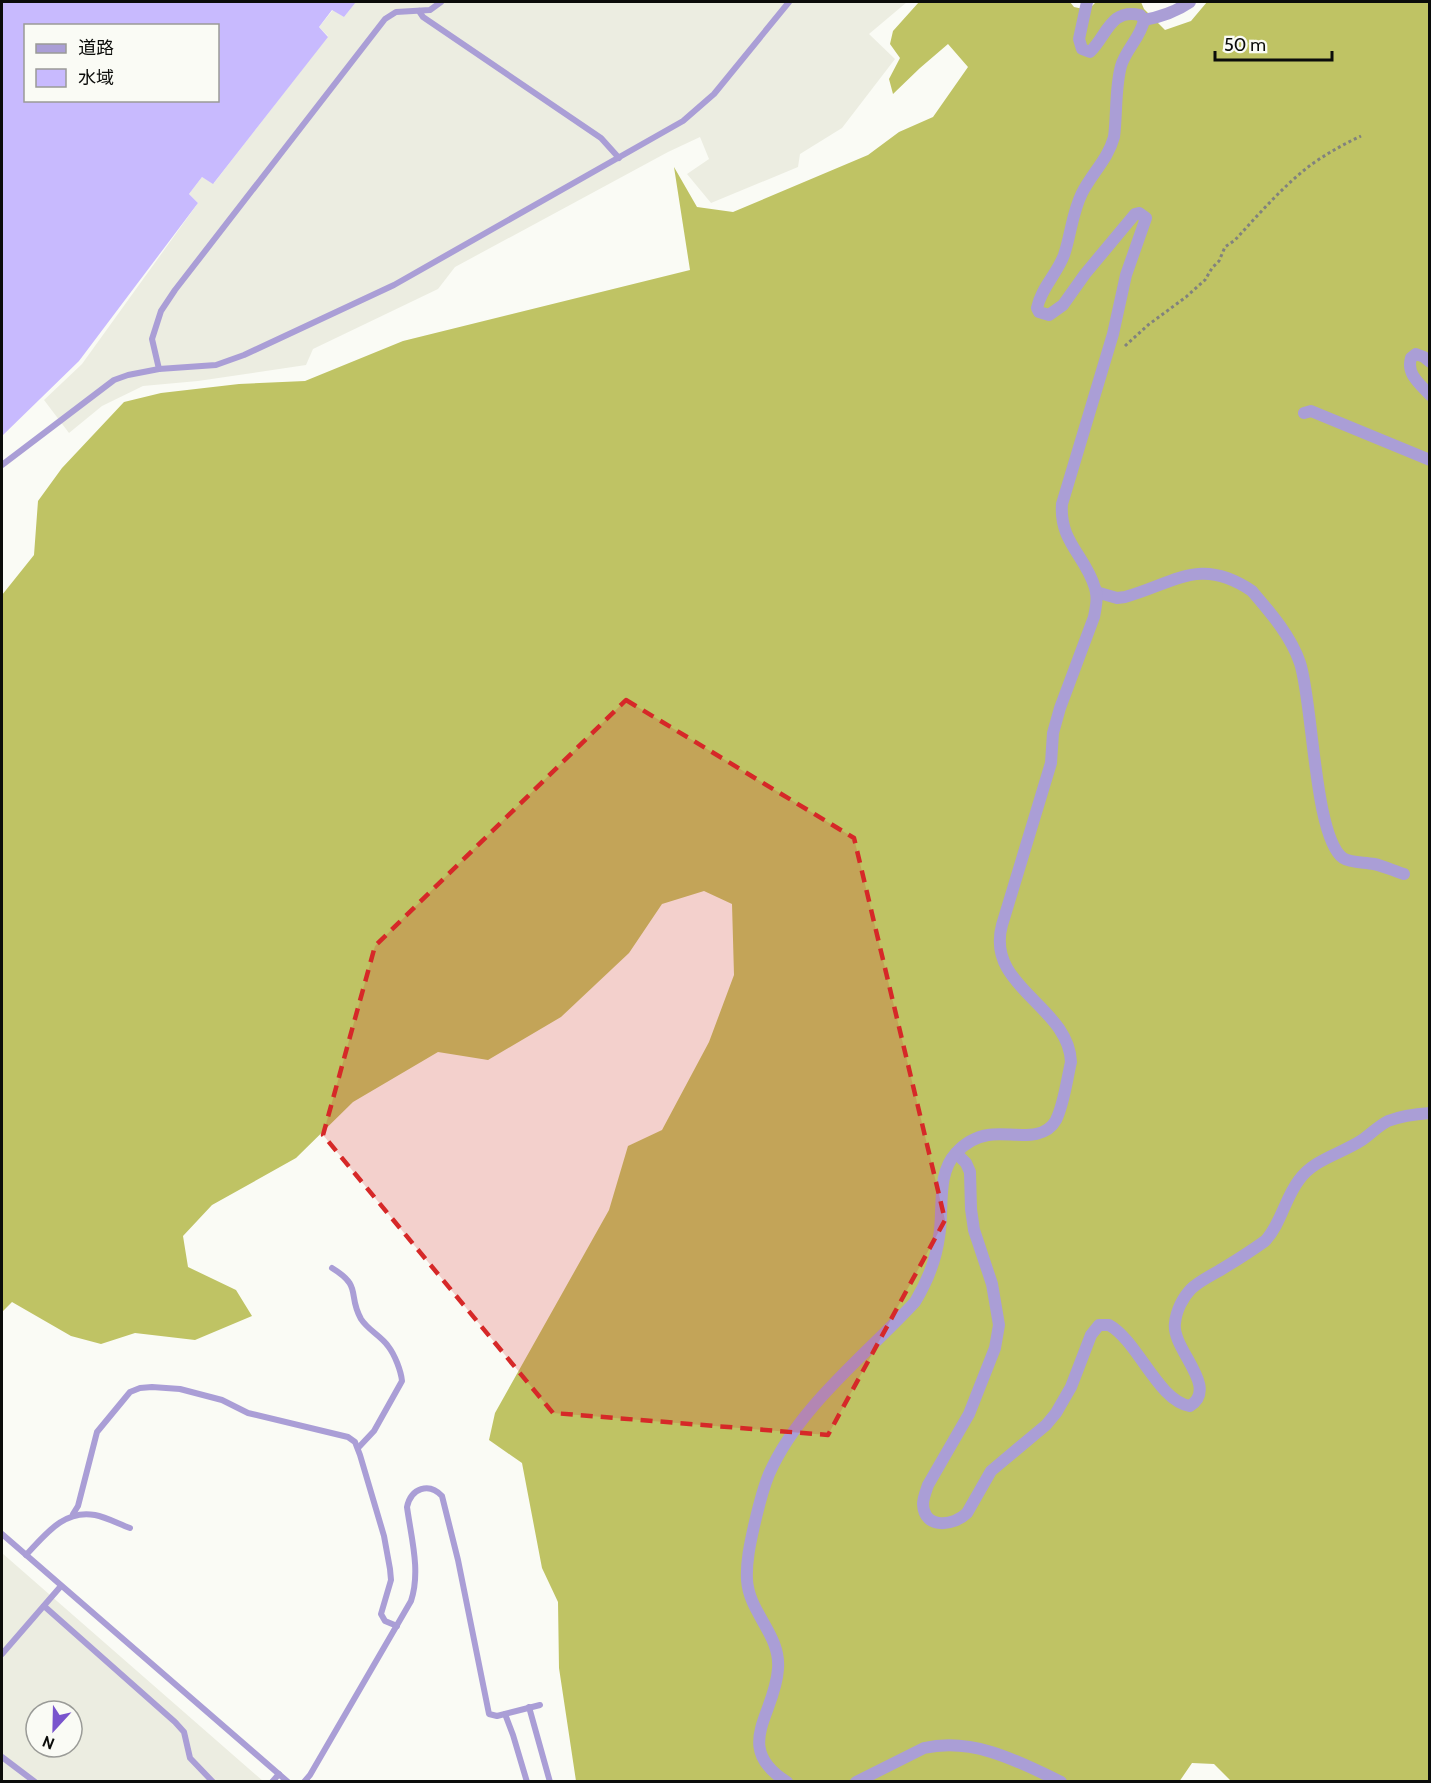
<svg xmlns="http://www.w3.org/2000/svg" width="1431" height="1783" font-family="Cabin,'Noto Sans JP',sans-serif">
<rect width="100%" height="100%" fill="#fafbf5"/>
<g fill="#ecede1" fill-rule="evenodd">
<path d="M356 2H907L869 34 895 59 842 128 800 154 798 167 711 203 687 174 709 159 700 137 668 152 455 267 438 289 313 349 306 365 198 381 143 386 102 406 69 433 44 400 82 364 198 203 189 194 202 177 214 183 328 36 319 27 333 10 344 17Z"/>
<path d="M2 1553 263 1781H2ZM36 1711H72V1747H36Z"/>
</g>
<path fill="#bfc364" d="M919 2H1070L1074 7 1088 10 1096 2H1141L1144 9 1165 30 1191 21 1207 2H1429V1781H1231L1214 1764 1192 1763 1179 1782 576 1781 559 1668 558 1602 542 1568 522 1463 489 1440 495 1413 609 1210 628 1146 662 1130 709 1042 734 975 732 904 704 891 662 904 629 953 561 1017 488 1060 438 1052 353 1102 296 1158 212 1205 183 1236 188 1267 236 1290 252 1316 195 1340 135 1333 101 1344 71 1336 12 1302 2 1312V595L34 555 38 501 62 468 124 402 161 393 239 384 305 381 403 341 690 270 674 167 697 207 733 212 868 155 899 132 933 117 968 67 948 44 920 68 893 94 889 79 900 58 890 44 893 31Z"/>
<path fill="#c8bafe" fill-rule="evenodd" d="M2 2H356L344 17 332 10 319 27 328 37 213 184 202 177 189 194 198 203 79 361 2 436ZM26 26H218V100H26Z"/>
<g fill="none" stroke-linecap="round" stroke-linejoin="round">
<path stroke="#81827e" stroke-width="3" stroke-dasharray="3 3" stroke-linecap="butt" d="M1125 346 1148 325 1186 297 1205 280 1212 268 1219 261 1225 247 1235 240C1259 214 1284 185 1312 164 1328 153 1344 144 1361 136"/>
<g stroke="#aa9ed6" stroke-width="6">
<path d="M419 11 423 17 601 138 619 158"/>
<path d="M159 369 152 339 161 311 175 290 385 19 396 12 430 10 441 2"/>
<path d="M2 465 114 380 128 375 159 369 216 365 244 355 394 285 683 121 714 94 789 2"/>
<path d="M332 1268C363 1287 347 1294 361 1319 368 1330 381 1336 388 1346 395 1355 401 1371 402 1381L374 1431 358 1448"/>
<path d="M73 1514 78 1506 97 1432 130 1392 140 1388 152 1387 180 1389 222 1400 248 1413 348 1437 355 1442 360 1455 384 1536 390 1569 391 1580 381 1614 385 1621 397 1626"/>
<path d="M2 1534 288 1782"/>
<path d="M26 1555C45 1535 64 1509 95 1515 106 1517 119 1524 130 1528"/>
<path d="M44 1606 175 1722 184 1732 190 1758 213 1782"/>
<path d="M2 1654 61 1586"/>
<path d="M529 1707 550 1782"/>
<path d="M505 1714 513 1735 527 1782"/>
<path d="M2 1757 35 1782"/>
<path d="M272 1782 279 1774"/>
<path d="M304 1782 310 1775 411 1601C421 1571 411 1537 407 1507 411 1488 429 1482 442 1496L458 1560 489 1714 497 1716 540 1705"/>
</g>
<g stroke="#aa9ed6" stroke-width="12">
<path d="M1144 20C1160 17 1177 11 1190 2"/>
<path d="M1430 362 1424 357 1416 354 1411 358C1406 374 1420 384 1430 395"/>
<path d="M1304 413 1311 411 1430 460"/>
<path d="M1096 592 1117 598 1125 597C1175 583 1200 556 1252 591 1270 612 1291 636 1300 663 1313 702 1314 837 1343 858 1351 863 1364 862 1374 864 1384 866 1394 871 1404 874"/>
<path d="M956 1153 966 1163 970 1172 971 1209 974 1230 992 1284 999 1325 995 1348 969 1414 928 1485C926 1491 923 1498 923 1504 924 1530 954 1526 967 1513L991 1471 1046 1425 1056 1413 1071 1387 1091 1335 1099 1325H1109C1138 1341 1158 1401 1190 1406 1220 1387 1171 1349 1175 1323 1176 1311 1183 1297 1191 1289 1199 1281 1212 1275 1222 1269 1237 1260 1251 1251 1265 1241 1281 1224 1285 1198 1299 1180 1314 1159 1341 1154 1362 1140 1371 1134 1378 1126 1388 1121 1401 1116 1416 1114 1430 1113"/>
<path d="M787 1782C732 1747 775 1715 778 1669 781 1635 749 1613 747 1580 746 1562 750 1544 754 1526 758 1509 762 1491 769 1474 799 1406 866 1355 915 1302 927 1282 936 1260 939 1237 944 1211 936 1174 956 1153 964 1144 976 1137 988 1135 1009 1131 1043 1144 1056 1120 1064 1104 1067 1079 1071 1062 1069 1006 985 987 1002 925L1051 763 1053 733 1060 708 1094 617C1096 607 1098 597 1095 588 1086 556 1059 542 1062 504L1113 334 1126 275 1146 218 1139 213 1135 214 1085 274 1063 305 1049 315 1039 312 1037 308C1041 288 1057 274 1064 255 1071 234 1072 213 1082 193 1092 173 1108 159 1114 137 1117 114 1115 88 1121 66 1126 49 1141 37 1144 20L1140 15C1110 8 1107 36 1090 52L1082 49 1079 39 1087 2"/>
<path d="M856 1782 924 1748C973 1737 1018 1761 1061 1782"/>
</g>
</g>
<path fill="#d62828" fill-opacity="0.2" stroke="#d62828" stroke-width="4.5" stroke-dasharray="12 8" stroke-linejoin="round" d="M626 700 854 838 945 1220 828 1435 553 1413 323 1135 375 946Z"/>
<rect width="1431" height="1783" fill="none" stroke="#0b0c0a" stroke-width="6"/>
<rect x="24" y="24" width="195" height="78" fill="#fafbf5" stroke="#9a9b97" stroke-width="1.5"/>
<rect x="36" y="44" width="30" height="9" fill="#aa9ed6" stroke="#9a9b97" stroke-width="1.5"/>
<text x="78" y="54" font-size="18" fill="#0b0c0a">道路</text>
<rect x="36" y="69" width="30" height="18" fill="#c8bafe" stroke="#9a9b97" stroke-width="1.5"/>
<text x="78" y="84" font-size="18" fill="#0b0c0a">水域</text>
<g transform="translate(54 1729) rotate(202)"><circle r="28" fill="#fafbf5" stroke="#9a9b97" stroke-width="1.5"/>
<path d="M0-4.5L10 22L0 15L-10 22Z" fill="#7954cd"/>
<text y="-9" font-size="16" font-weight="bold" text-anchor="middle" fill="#0b0c0a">N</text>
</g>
<path d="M1215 51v9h117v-9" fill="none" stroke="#0b0c0a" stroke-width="3"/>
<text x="1224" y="51" font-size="18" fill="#0b0c0a" stroke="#fafbf5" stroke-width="4.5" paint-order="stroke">50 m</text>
</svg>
